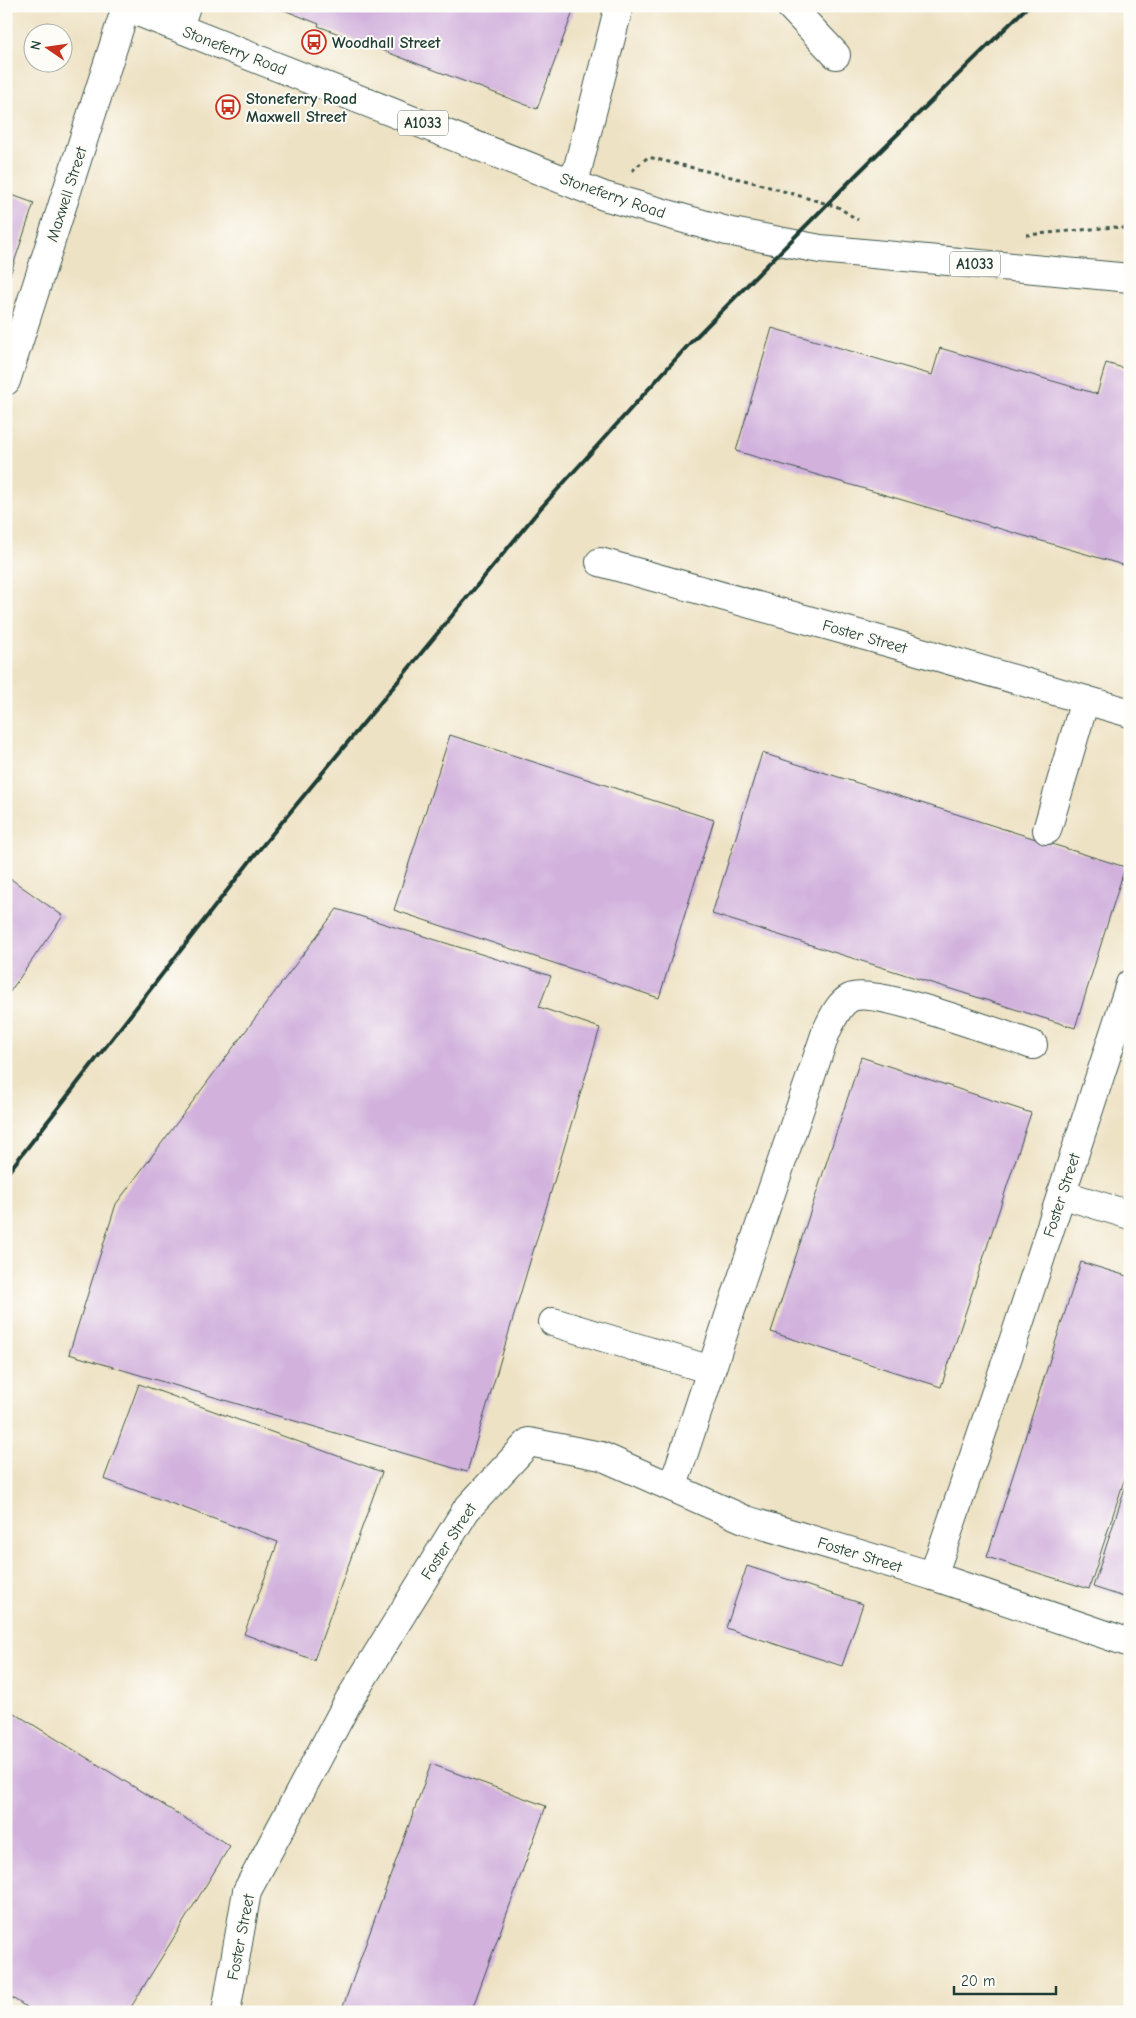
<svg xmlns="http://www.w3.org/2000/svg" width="1136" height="2018" font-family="'Comic Neue',sans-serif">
<rect width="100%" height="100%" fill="#fdfcf7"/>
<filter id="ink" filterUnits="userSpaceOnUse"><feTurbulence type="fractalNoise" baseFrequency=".02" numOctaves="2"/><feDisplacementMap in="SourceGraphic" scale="10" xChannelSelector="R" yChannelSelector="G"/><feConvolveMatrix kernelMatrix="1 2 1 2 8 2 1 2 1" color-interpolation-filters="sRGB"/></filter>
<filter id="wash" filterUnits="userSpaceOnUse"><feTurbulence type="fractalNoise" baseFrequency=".0096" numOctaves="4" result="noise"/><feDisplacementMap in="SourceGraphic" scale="20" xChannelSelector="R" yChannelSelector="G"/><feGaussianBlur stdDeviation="1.12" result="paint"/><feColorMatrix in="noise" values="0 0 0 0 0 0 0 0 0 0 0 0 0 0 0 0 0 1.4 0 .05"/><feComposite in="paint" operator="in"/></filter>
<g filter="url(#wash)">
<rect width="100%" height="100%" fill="#eee2c4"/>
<g id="blocks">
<g fill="#d2b2dd">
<path d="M274 6H566L574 9 537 109 318 26 319 24Z"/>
<path d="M6 193 34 203 7 284H6Z"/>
<path d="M772 328 932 375 940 348 1097 394 1106 363 1130 370V567L736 451Z"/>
<path d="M450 735 714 820 659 998 394 910Z"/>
<path d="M762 753 1125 867 1075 1028 712 914Z"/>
<path d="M8 877 63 916 9 993 6 991V879Z"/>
<path d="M337 909 551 976 539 1007 600 1028 467 1472 69 1354 116 1204Z"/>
<path d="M861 1057 1031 1113 941 1387 771 1332Z"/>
<path d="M1081 1262 1130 1277V1462L1089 1589 987 1557Z"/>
<path d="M139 1384 382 1472 314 1660 244 1634 278 1542 104 1479Z"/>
<path d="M1129 1476H1130V1599L1093 1587Z"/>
<path d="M747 1566 863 1604 842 1666 726 1628Z"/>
<path d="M6 1708 230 1846 128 2012H34L6 1994Z"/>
<path d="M431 1764 546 1806 471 2012H341Z"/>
</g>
</g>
</g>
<g filter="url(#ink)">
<use href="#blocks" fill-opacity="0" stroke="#3e564a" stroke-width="1"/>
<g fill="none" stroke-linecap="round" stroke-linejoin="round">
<g stroke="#3e564a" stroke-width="30">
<g id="minor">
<path d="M790 6 836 55"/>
<path d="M179 27 186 6"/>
<path d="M574 183 619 6"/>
<path d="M6 381 126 7"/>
<path d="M600 562 894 644 1130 713"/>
<path d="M1047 830 1085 700"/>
<path d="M1061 1194 1130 1215"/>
<path d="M553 1322 711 1370"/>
<path d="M673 1486 730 1313 826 1032C832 1020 838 1004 850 998 873 986 1003 1035 1033 1045"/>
<path d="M933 1576 1017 1330 1130 984"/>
<path d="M226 2012 247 1891 349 1700 466 1510 529 1442 601 1456 746 1520 933 1576 1130 1643"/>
</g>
</g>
<g stroke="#3e564a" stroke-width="30">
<path id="highway" d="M123 6 604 196 727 231 820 249 1130 278"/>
</g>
<g stroke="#3e564a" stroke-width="3" stroke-dasharray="4 4" stroke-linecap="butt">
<path d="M632 171 648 157 752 182 838 207 858 220"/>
<path d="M1026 235 1114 227 1130 229"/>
</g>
<use href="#minor" stroke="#fff" stroke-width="28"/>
<use href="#highway" stroke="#fff" stroke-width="28"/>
<path stroke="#1f3d34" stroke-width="4" d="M6 1175 254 856 540 509 692 341 857 174 1028 6"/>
</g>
</g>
<defs>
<g id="bus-ring" transform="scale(1.25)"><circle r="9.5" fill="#fdfcf7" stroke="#c8321e" stroke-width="1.5"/><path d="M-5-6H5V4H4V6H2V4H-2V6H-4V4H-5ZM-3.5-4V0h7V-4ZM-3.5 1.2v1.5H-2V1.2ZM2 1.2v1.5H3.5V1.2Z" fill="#c8321e"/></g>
</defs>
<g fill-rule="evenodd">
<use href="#bus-ring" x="314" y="42"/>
<use href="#bus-ring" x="228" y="107"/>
</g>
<g text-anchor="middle" stroke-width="4" stroke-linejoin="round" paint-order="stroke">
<g fill="#fdfcf7" stroke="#62766e" stroke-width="1">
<rect x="398" y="110.5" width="50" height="25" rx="4"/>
<rect x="950" y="251.5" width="50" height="25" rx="4"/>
</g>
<g font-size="15" font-weight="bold" fill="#1f3d34">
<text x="423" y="128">A1033</text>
<text x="975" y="269">A1033</text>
</g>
<g font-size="16" font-weight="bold" fill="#1f3d34" stroke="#fdfcf7" text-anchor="start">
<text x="332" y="48">Woodhall Street</text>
<text x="246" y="104">Stoneferry Road<tspan x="246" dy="18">Maxwell Street</tspan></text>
</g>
<g font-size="16" fill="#1f3d34" stroke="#fdfcf7">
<text transform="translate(235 50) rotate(21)" y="6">Stoneferry Road</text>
<text transform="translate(66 194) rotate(-72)" y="6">Maxwell Street</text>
<text transform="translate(613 195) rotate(19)" y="6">Stoneferry Road</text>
<text transform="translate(865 636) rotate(16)" y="6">Foster Street</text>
<text transform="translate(1061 1195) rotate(-72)" y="6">Foster Street</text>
<text transform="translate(448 1541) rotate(-57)" y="6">Foster Street</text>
<text transform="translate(860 1554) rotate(17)" y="6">Foster Street</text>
<text transform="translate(240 1937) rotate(-79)" y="6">Foster Street</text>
</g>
</g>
<rect width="1136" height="2018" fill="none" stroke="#fdfcf7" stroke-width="25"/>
<g transform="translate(48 48) rotate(283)"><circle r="24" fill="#fdfcf7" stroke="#a4b0a9"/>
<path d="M0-4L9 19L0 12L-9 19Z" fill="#c8321e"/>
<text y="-8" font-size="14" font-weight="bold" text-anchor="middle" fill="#1f3d34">N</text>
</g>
<path d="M954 1986v8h102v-8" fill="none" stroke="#1f3d34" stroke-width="2.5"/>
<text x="961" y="1986" font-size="15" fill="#1f3d34" stroke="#fdfcf7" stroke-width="4" paint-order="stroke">20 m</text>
</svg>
